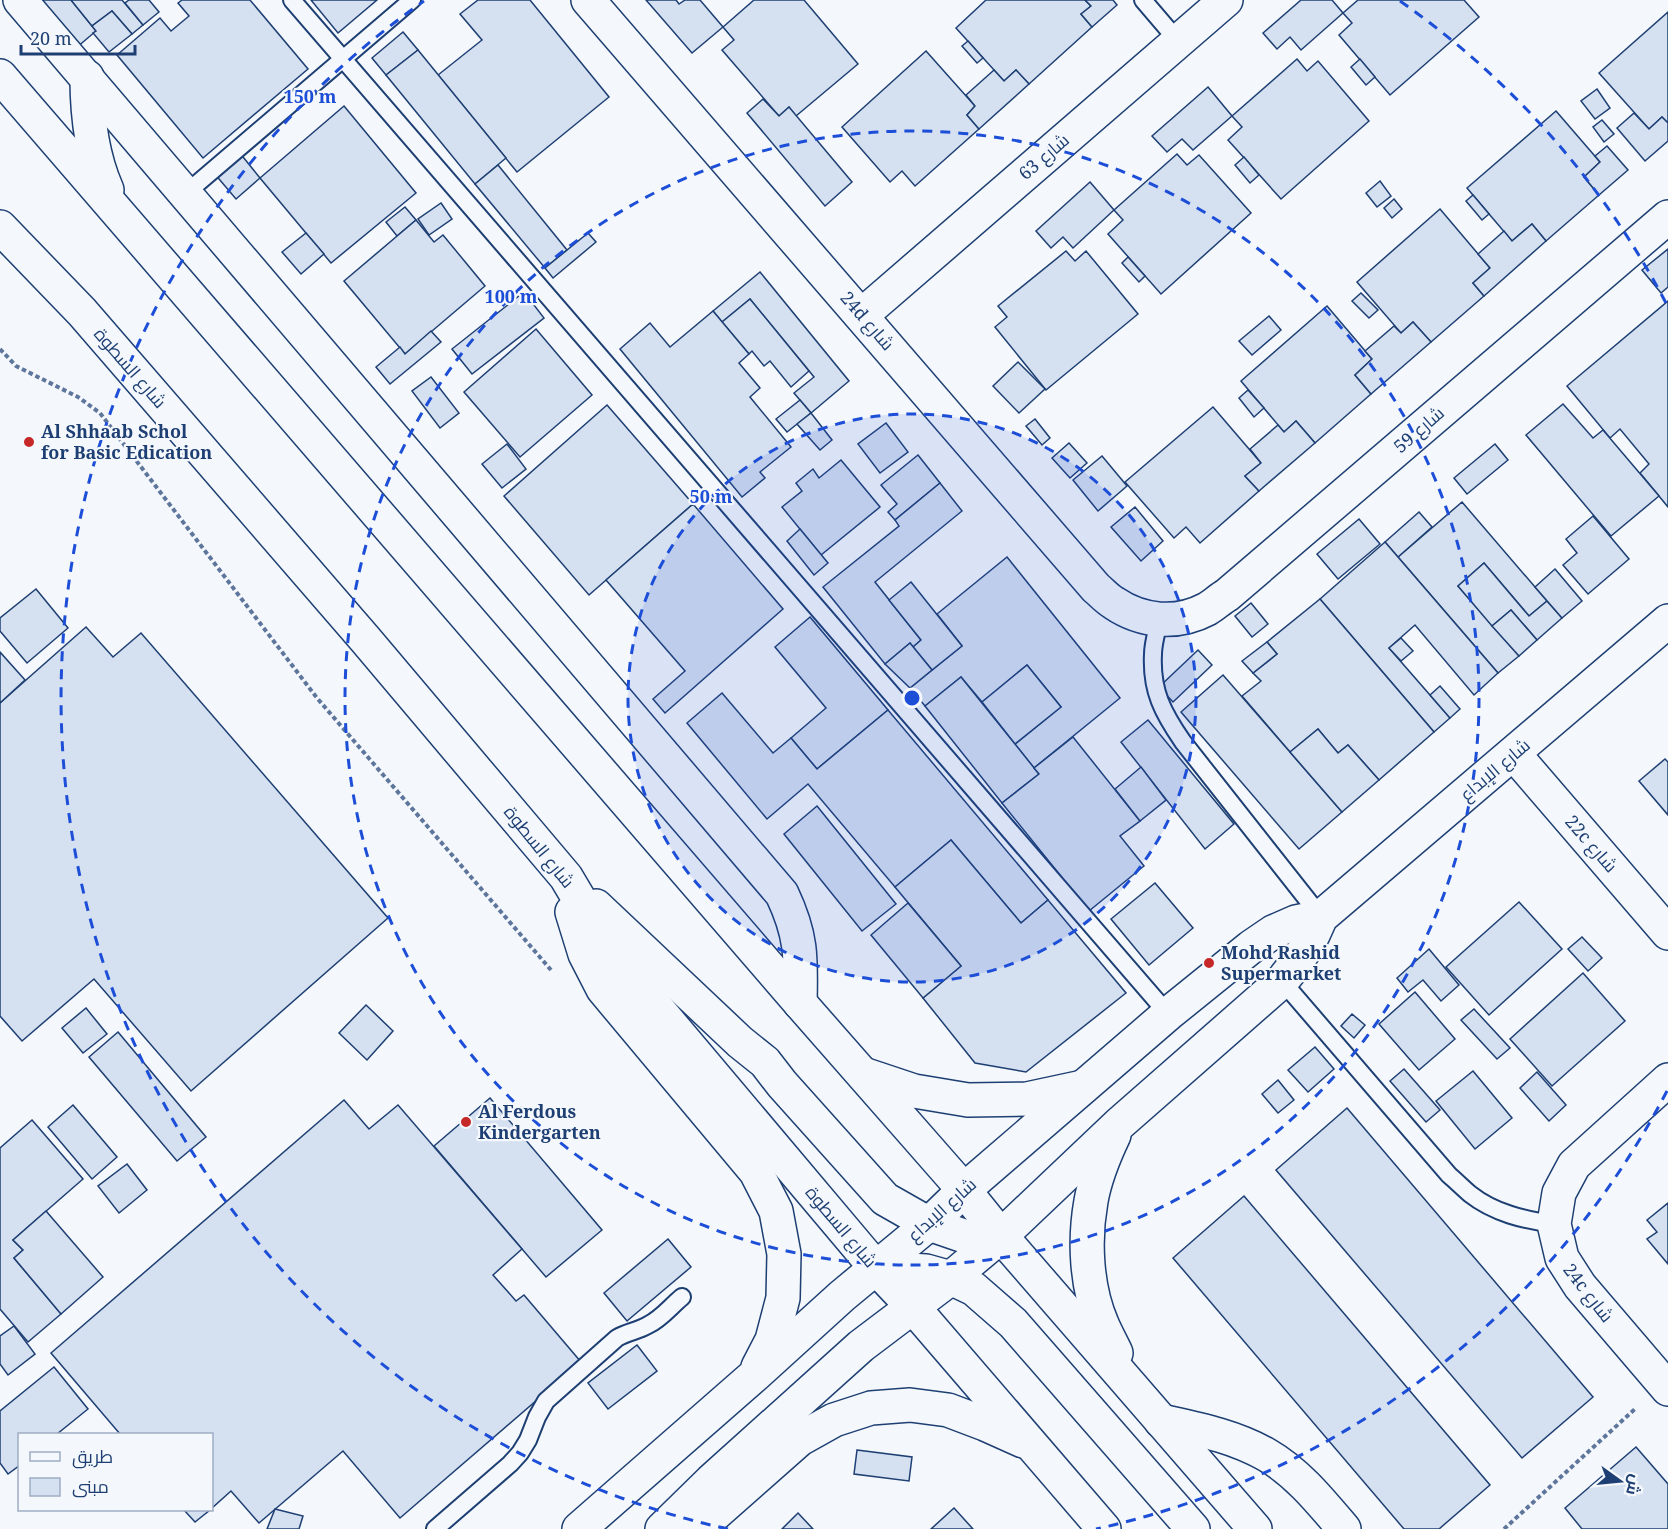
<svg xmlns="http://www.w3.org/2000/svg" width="1668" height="1529" font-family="'Noto Serif',Cairo,serif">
<rect width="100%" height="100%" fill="#f4f7fb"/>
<g fill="#d5e0f0" stroke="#1d3f73" stroke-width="1.5">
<path d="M36 0H71L96 31 76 48Z"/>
<path d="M71 0H122L143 25 132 34 112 11 92 26Z"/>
<path d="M129 0H149L159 12 143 25 125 3Z"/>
<path d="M182 0H250L308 69 203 158 117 55 160 18 171 31 189 16 178 3Z"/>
<path d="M311 0H377L338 33Z"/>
<path d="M478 0H530L609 97 517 172 438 75 482 40 460 14Z"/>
<path d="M646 0H676L679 4 685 0H700L723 27 692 53Z"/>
<path d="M754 0H804L858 64 796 116 789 107 779 116 722 50 734 40 723 27Z"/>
<path d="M986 0H1085L1091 6 1081 14 1092 27 1029 84 1016 70 1004 81 956 28Z"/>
<path d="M1085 0H1113L1117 5 1092 27 1081 14 1091 6Z"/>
<path d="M1301 0H1332L1343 13 1301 50 1290 37 1277 49 1263 33Z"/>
<path d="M1358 0H1464L1479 17 1390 95 1339 35 1352 23 1343 13Z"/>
<path d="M112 11 132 34 109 52 93 33 96 31 92 26Z"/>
<path d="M1668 12V123L1662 117 1649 129 1599 73Z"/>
<path d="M403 32 418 50 386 75 372 58Z"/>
<path d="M968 41 983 58 977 63 962 46Z"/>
<path d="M418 50 506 158 475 184 386 75Z"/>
<path d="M926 51 975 106 967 115 979 129 915 186 902 171 890 182 842 127Z"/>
<path d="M1297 59 1307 71 1318 61 1369 121 1281 199 1228 140 1242 127 1232 116Z"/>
<path d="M1360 59 1375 77 1366 85 1351 67Z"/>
<path d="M994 70 1004 81 1016 70 1029 84 979 129 967 115 975 106 966 95Z"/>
<path d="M1208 87 1232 116 1193 150 1182 139 1167 152 1152 136Z"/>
<path d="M1597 89 1610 108 1595 119 1581 101Z"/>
<path d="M763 99 779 116 789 107 852 182 825 206 747 113Z"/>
<path d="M344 106 416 193 331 263 260 178Z"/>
<path d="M1556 111 1600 162 1584 177 1599 195 1546 241 1532 224 1512 241 1467 188Z"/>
<path d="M1634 113 1649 129 1662 117 1668 123V141L1645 161 1617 128Z"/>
<path d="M1602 120 1614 134 1604 142 1593 127Z"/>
<path d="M1607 146 1628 170 1599 195 1584 177 1600 162 1595 156Z"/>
<path d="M239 152 260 178 236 199 214 173Z"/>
<path d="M1177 154 1187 165 1199 155 1251 213 1161 294 1108 234 1123 220 1114 210Z"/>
<path d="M1244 157 1259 175 1250 183 1235 165Z"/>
<path d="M498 165 567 250 545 268 475 184Z"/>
<path d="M1380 181 1391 196 1377 207 1366 193Z"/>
<path d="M1090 182 1114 210 1073 248 1063 237 1051 248 1036 231Z"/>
<path d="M1473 195 1489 214 1482 220 1466 201Z"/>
<path d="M1394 199 1402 209 1392 218 1384 208Z"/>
<path d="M441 203 452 219 429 235 418 219Z"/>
<path d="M405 207 416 220 397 236 386 222Z"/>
<path d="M1440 209 1490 268 1473 283 1484 296 1431 342 1413 322 1401 333 1357 282Z"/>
<path d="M416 220 434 242 443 235 485 286 405 354 344 281Z"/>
<path d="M1532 224 1546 241 1484 296 1473 283 1490 268 1478 254 1504 231 1512 241Z"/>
<path d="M306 233 324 254 301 274 282 252Z"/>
<path d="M588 233 596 242 553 278 545 268Z"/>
<path d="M1668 249V287L1661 293 1642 270Z"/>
<path d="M1066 251 1075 261 1086 251 1138 314 1046 390 995 327 1007 317 998 306Z"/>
<path d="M1128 257 1145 276 1139 282 1122 263Z"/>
<path d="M760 272 849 381 811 413 794 393 814 377 750 299 722 322 713 311Z"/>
<path d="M524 292 544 318 472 374 452 349Z"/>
<path d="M1361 293 1378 310 1369 318 1352 301Z"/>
<path d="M750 299 809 371 791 387 770 361 764 366 752 351 749 354 722 322Z"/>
<path d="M1668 301V507L1640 473 1649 464 1620 429 1610 438 1567 386Z"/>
<path d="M1327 306 1372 359 1355 375 1371 394 1315 443 1296 421 1284 432 1241 381Z"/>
<path d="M713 311 749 354 739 363 760 388 750 397 791 447 760 472 765 478 742 497 620 349 650 323 670 347Z"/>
<path d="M1269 316 1281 330 1252 355 1239 341Z"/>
<path d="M1413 322 1431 342 1371 394 1355 375 1372 359 1365 351 1394 326 1401 333Z"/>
<path d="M536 329 592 395 520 457 464 392Z"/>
<path d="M431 331 441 342 390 384 376 367 400 347 405 354Z"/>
<path d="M1018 362 1045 389 1019 413 993 386Z"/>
<path d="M431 377 459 413 440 428 412 391Z"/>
<path d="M1248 390 1264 408 1254 417 1239 398Z"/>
<path d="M800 400 811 413 787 432 776 419Z"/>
<path d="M1563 404 1593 438 1603 430 1659 496 1611 536 1526 435Z"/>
<path d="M607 405 693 504 589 595 504 496Z"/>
<path d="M1213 407 1261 463 1245 476 1259 491 1200 543 1186 527 1174 538 1125 482Z"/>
<path d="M811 413 832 440 820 450 797 424Z"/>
<path d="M1035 419 1050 438 1042 445 1026 426Z"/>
<path d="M1296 421 1315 443 1259 491 1245 476 1261 463 1250 449 1278 425 1284 432Z"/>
<path d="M886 423 908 452 880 473 858 444Z"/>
<path d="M1069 443 1087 463 1070 478 1052 458Z"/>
<path d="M507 444 526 469 502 488 482 464Z"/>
<path d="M1495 444 1508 460 1467 494 1454 478Z"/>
<path d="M918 455 940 483 895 520 888 512 897 504 881 485Z"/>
<path d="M1102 456 1127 486 1098 511 1073 480Z"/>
<path d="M841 460 880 507 821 555 782 507 802 491 796 483 813 469 819 478Z"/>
<path d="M940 483 962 511 875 582 921 640 913 647 910 643 885 664 823 587 899 526 895 520Z"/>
<path d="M1462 502 1547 601 1529 616 1484 563 1458 586 1519 656 1498 673 1398 557Z"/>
<path d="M693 504 783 609 665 713 653 699 685 671 606 580Z"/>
<path d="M1135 507 1163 541 1141 561 1111 527Z"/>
<path d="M1419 512 1432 527 1398 557 1385 542Z"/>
<path d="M1593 516 1629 559 1588 594 1563 565 1577 553 1566 539Z"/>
<path d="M1359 519 1380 544 1338 579 1317 554Z"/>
<path d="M800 529 828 563 814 575 787 541Z"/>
<path d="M1385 542 1498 673 1474 695 1415 625 1389 648 1450 718 1434 732 1320 599Z"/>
<path d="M1007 557 1120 698 1034 768 1015 744 1061 707 1027 665 982 702 961 677 925 706 910 688 962 646 937 614Z"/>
<path d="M1484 563 1529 616 1547 601 1562 618 1537 640 1511 610 1492 626 1458 586Z"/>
<path d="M1555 569 1582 601 1562 618 1535 587Z"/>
<path d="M911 582 962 646 932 670 913 647 921 640 889 600Z"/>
<path d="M36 589 68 628 27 663 0 631V618Z"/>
<path d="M1320 599 1434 732 1379 780 1348 745 1338 753 1318 729 1290 752 1242 696 1261 681 1253 673 1277 654 1267 642Z"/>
<path d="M1251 603 1268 624 1252 637 1235 616Z"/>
<path d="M1511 610 1537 640 1519 656 1492 626Z"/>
<path d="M810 617 888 710 817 769 791 738 826 708 775 647Z"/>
<path d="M86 627 113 657 141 633 388 918 191 1091 94 979 22 1041 0 1016V703Z"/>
<path d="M1401 638 1413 651 1401 661 1389 648Z"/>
<path d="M1267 642 1277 654 1253 673 1242 661Z"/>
<path d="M910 643 932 670 910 688 885 664Z"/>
<path d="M1198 650 1212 665 1173 702 1159 687Z"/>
<path d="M0 652 25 680 0 703Z"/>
<path d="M1027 665 1061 707 1015 744 982 702Z"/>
<path d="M1223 675 1342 812 1299 849 1181 712Z"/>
<path d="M961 677 1039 774 1002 803 925 706Z"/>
<path d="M1440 686 1460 709 1450 718 1430 695Z"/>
<path d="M722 693 773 753 791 738 817 769 888 710 1048 900 1021 923 951 840 895 887 808 784 767 819 687 723Z"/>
<path d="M1148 720 1234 824 1205 849 1121 742Z"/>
<path d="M1318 729 1338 753 1348 745 1379 780 1342 812 1290 752Z"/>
<path d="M1073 737 1140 821 1120 836 1144 866 1089 911 1002 803 1039 774 1034 768Z"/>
<path d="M1665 759 1668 762V815L1639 781Z"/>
<path d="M1141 767 1166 800 1140 821 1115 789Z"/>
<path d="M817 806 896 904 862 931 784 834Z"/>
<path d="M951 840 1021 923 1048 900 1126 993 1026 1072 975 1063 923 998 961 966 895 887Z"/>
<path d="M1155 883 1193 928 1149 965 1111 919Z"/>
<path d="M1519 902 1562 949 1489 1015 1446 967Z"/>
<path d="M908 903 961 966 923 998 871 935Z"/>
<path d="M1582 937 1602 958 1588 971 1568 949Z"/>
<path d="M1429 949 1459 985 1441 1001 1423 980 1408 992 1397 978Z"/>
<path d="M1583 973 1625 1021 1552 1086 1510 1039Z"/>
<path d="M1415 992 1455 1039 1419 1070 1379 1024Z"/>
<path d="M366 1005 393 1031 367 1060 339 1033Z"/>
<path d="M86 1008 107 1034 83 1053 62 1028Z"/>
<path d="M1474 1009 1510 1048 1497 1059 1461 1020Z"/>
<path d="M1352 1014 1365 1025 1354 1038 1341 1026Z"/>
<path d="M118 1032 206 1137 177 1161 89 1057Z"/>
<path d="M1315 1047 1334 1069 1308 1092 1288 1070Z"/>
<path d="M1404 1069 1440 1110 1426 1122 1390 1081Z"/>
<path d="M1473 1071 1512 1118 1475 1149 1436 1101Z"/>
<path d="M1537 1072 1566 1105 1549 1121 1520 1088Z"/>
<path d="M1278 1080 1294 1100 1278 1113 1262 1094Z"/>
<path d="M490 1098 602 1230 546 1277 434 1146Z"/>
<path d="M344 1100 369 1129 398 1105 522 1249 493 1275 516 1301 524 1295 581 1362 400 1518 343 1451 259 1523 231 1491 212 1508V1434H120L51 1353Z"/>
<path d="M73 1105 117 1157 92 1179 48 1127Z"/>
<path d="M1347 1108 1593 1397 1522 1458 1276 1170Z"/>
<path d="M32 1120 83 1179 13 1240 23 1250 14 1258 61 1314 28 1342 0 1309V1148Z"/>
<path d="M127 1164 147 1190 119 1213 98 1186Z"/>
<path d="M1244 1196 1490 1485 1439 1529H1404L1173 1258Z"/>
<path d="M1668 1203V1264L1647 1239 1657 1232 1647 1220Z"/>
<path d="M46 1211 103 1277 61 1314 14 1258 23 1250 13 1240Z"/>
<path d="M668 1239 691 1267 627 1321 604 1293Z"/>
<path d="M14 1326 35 1354 8 1375 0 1364V1336Z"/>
<path d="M637 1345 657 1371 608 1409 588 1383Z"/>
<path d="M54 1367 88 1409 57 1434H20V1465L8 1474 0 1463V1411Z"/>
<path d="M1636 1447 1668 1484V1529H1582L1565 1508Z"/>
<path d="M857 1450 912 1457 909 1481 854 1474Z"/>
<path d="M954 1508 973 1529H931Z"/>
<path d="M275 1509 303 1516 299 1529H267Z"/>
<path d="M184 1510H210L195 1522Z"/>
<path d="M798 1513 813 1529H782Z"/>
</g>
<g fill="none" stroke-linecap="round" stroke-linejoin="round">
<g stroke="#1d3f73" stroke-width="20">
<g id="lane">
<path d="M292 0 1168 1014"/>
<path d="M1143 0 1178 41"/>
<path d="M185 194 412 0"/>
<path d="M1159 621C1157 631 1153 643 1153 654 1151 691 1163 713 1183 742L1321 917"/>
<path d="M1282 981 1449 1175C1456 1181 1463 1188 1470 1194 1494 1213 1524 1220 1554 1224"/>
<path d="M435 1529 510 1464 520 1453 528 1440 537 1417 546 1401 617 1338C627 1332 638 1331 648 1325 661 1319 671 1306 682 1297"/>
</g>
</g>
<g stroke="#1d3f73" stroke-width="36">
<g id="street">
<path d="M20 0 782 894C802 936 801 958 800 1003"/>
<path d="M588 0 1096 588C1102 593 1107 599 1114 603 1142 622 1177 625 1207 609 1214 605 1220 599 1227 595L1668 217"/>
<path d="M862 315 1226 0"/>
<path d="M1514 754 1668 933"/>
<path d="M1668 1080 1574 1165 1559 1193 1554 1224 1562 1258 1580 1286 1668 1389"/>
<path d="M1161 1421C1197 1429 1234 1436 1267 1455 1298 1473 1321 1502 1344 1529"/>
</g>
</g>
<g stroke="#1d3f73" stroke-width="36">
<g id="secondary">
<path d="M0 76 800 1003 964 1190 1001 1236 1255 1529"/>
<path d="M87 77C87 116 91 154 107 190"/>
<path d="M0 227 82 312 365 639 566 877 604 941 629 975 876 1268 913 1307 1104 1529"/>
<path d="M596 906 740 1042 765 1062 782 1084 885 1199 929 1224 964 1236 982 1240 1001 1236"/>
<path d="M572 912 585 954 603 989 756 1172 776 1211 784 1254 783 1298 772 1340 758 1367"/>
<path d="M863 1074 914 1091 968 1100 1027 1099 1083 1087"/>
<path d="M1114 1135C1104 1156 1095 1178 1091 1201 1084 1240 1086 1287 1102 1324 1106 1334 1112 1344 1116 1353"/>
<path d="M876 1268 926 1271 951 1278 974 1289 1013 1323 1193 1529"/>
<path d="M579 1529 755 1375 842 1296 929 1224 964 1190 1168 1014 1251 947 1273 932 1296 922 1321 917"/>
<path d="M662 1529 711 1481 861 1346 951 1278 1001 1236 1119 1124 1282 981C1300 960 1311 942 1321 917L1668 621"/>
<path d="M698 1529 800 1439 834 1420 871 1408 910 1405 948 1410 985 1424 1023 1441"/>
</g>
</g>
<g stroke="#5e769c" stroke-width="4" stroke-dasharray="4.5 3" stroke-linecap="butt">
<path d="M0 349 16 366 78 397 100 413 317 698 551 970"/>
<path d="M1504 1529 1636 1408"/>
</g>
<use href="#lane" stroke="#f4f7fb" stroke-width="16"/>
<use href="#street" stroke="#f4f7fb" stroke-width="33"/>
<use href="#secondary" stroke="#f4f7fb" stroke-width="33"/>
</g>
<circle cx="912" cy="698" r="284" fill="#1d4ed8" fill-opacity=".12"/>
<g fill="none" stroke="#1d4ed8" stroke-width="3" stroke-dasharray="10 8">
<circle cx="912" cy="698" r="284"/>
<circle cx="912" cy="698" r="567"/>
<path d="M1667 1091A851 851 0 0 1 1096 1529M728 1529A851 851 0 0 1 424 1M1400 1A851 851 0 0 1 1667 305"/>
</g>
<g fill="#c62828" stroke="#f4f7fb" stroke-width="2">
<circle cx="29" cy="442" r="6"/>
<circle cx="1209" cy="963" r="6"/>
<circle cx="466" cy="1122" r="6"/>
</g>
<g text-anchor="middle" stroke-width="4.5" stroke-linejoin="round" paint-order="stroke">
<g font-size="18" fill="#1d3f73" stroke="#f4f7fb">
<text transform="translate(1044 157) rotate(-41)" y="6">شارع 63</text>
<text transform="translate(867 321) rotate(49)" y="6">24d شارع</text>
<text transform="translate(130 368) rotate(49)" y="6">شارع السطوة</text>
<text transform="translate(1419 430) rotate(-41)" y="6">شارع 59</text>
<text transform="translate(1495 770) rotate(-40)" y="6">شارع الإبداع</text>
<text transform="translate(1591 844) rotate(49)" y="6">22c شارع</text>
<text transform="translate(539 847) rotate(51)" y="6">شارع السطوة</text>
<text transform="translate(942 1210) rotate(-42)" y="6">شارع الإبداع</text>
<text transform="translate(841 1227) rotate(50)" y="6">شارع السطوة</text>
<text transform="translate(1588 1293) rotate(52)" y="6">24c شارع</text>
</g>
<g font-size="18" font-weight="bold" fill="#1d3f73" stroke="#f4f7fb" text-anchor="start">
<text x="41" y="438">Al Shhaab Schol<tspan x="41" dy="21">for Basic Edication</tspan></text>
<text x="1221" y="959">Mohd Rashid<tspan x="1221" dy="21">Supermarket</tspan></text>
<text x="478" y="1118">Al Ferdous<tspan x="478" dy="21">Kindergarten</tspan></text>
</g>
</g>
<circle cx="912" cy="698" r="9" fill="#1d4ed8" stroke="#f4f7fb" stroke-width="3"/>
<g font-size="18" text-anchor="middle" font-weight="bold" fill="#1d4ed8" stroke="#f4f7fb" stroke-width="4.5" stroke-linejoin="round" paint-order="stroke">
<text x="310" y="103">150 m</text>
<text x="511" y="303">100 m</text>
<text x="711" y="503">50 m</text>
</g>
<rect x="18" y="1433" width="195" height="78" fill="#f4f7fb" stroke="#9eadc5" stroke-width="1.5"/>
<rect x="30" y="1452" width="30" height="9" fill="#f4f7fb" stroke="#9eadc5" stroke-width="1.5"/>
<text x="72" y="1463" font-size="18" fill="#1d3f73">طريق</text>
<rect x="30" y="1478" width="30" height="18" fill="#d5e0f0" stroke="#9eadc5" stroke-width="1.5"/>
<text x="72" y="1493" font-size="18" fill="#1d3f73">مبنى</text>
<g transform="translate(1620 1481) rotate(105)" stroke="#f4f7fb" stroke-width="4.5" paint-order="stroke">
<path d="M0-4.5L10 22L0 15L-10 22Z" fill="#1d3f73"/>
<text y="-9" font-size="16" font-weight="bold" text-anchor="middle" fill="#1d3f73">ش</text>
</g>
<path d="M21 45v9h114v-9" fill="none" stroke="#1d3f73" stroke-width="3"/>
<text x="30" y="45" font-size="18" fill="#1d3f73" stroke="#f4f7fb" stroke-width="4.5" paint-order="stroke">20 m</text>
</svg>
